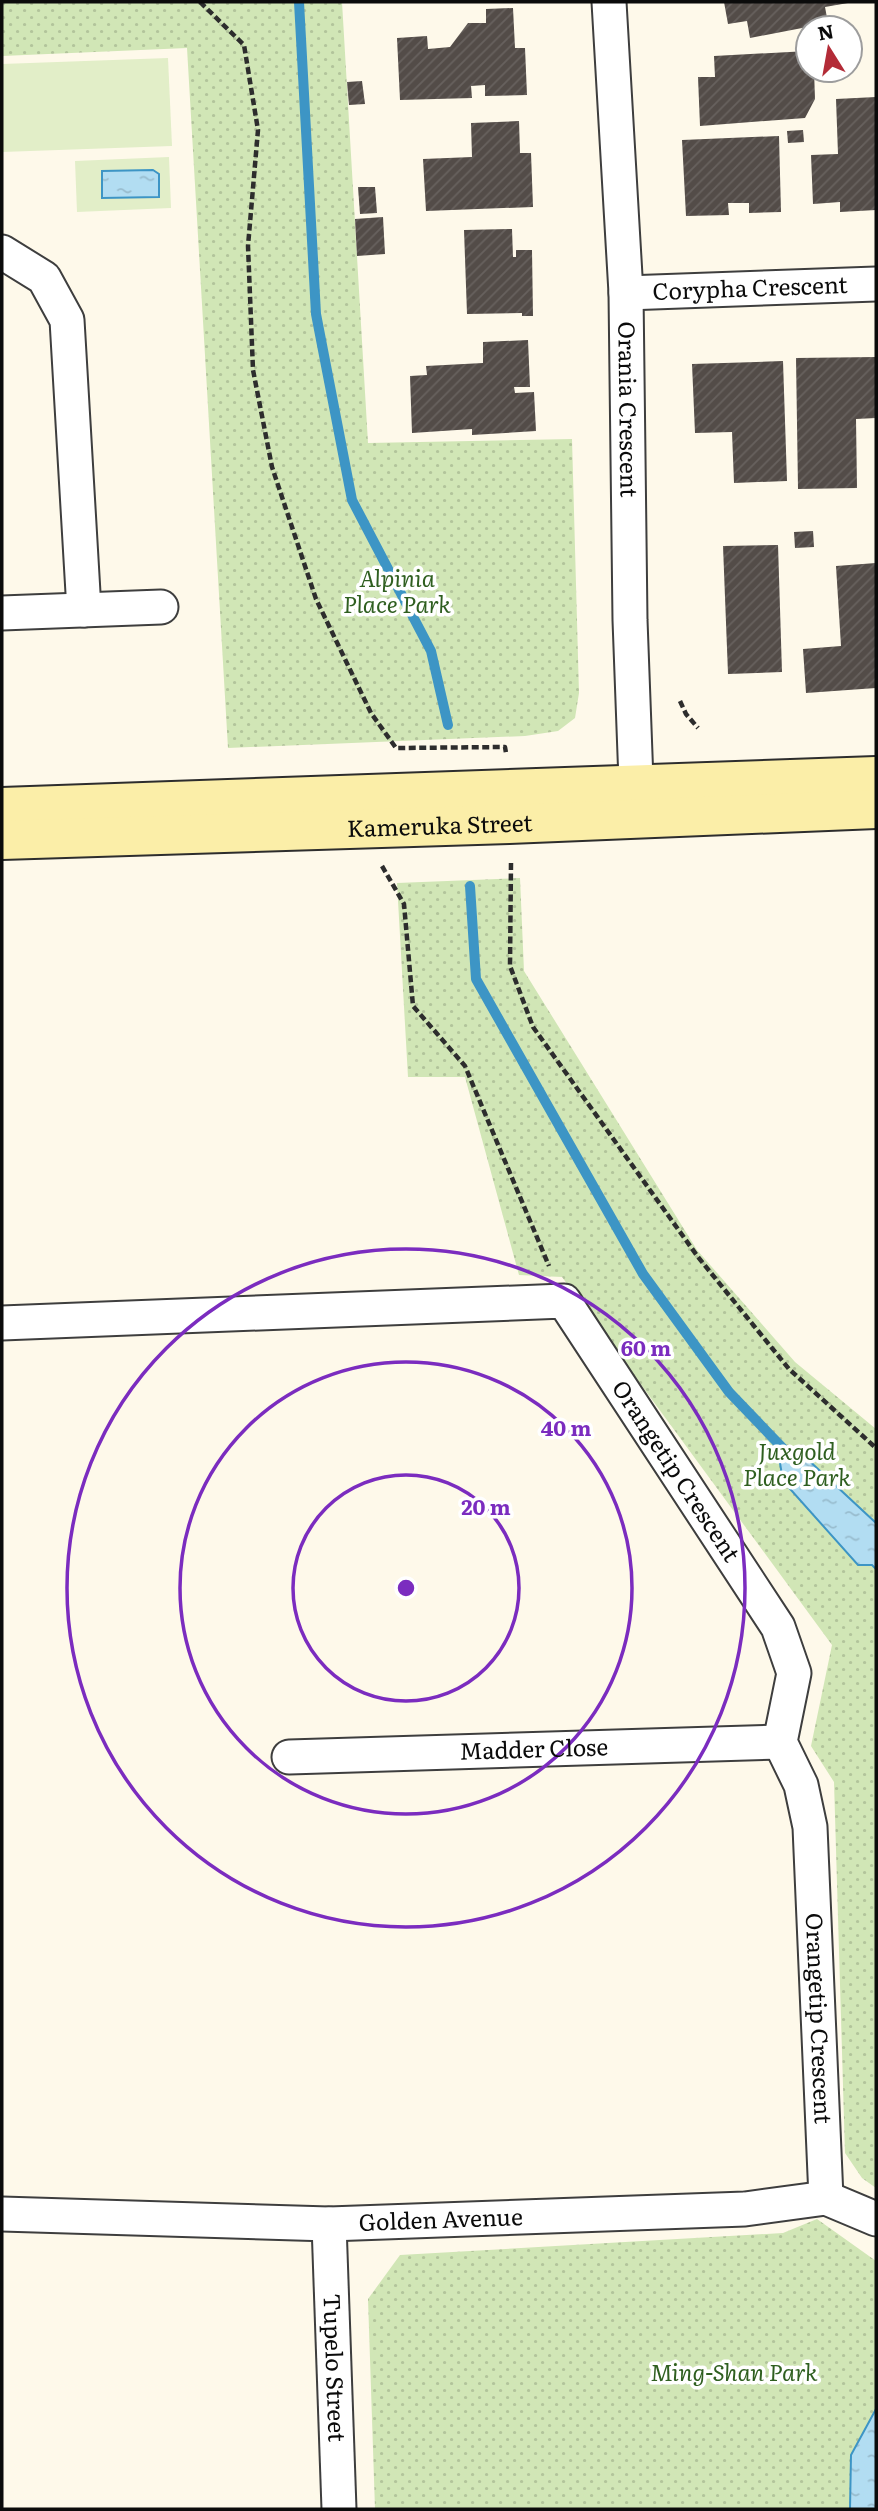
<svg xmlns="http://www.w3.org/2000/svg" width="878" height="2511" font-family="Literata,serif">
<defs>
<pattern id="park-dots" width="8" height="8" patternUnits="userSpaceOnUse" patternTransform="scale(1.75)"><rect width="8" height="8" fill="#d1e6b6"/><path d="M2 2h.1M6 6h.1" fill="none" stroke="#b2c49b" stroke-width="1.8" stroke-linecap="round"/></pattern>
<pattern id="water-ripples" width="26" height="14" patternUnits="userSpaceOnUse" patternTransform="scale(1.75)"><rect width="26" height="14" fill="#b2ddf2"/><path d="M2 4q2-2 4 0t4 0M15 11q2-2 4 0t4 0" fill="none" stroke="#98bcce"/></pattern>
<pattern id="building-hatch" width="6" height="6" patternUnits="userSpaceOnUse" patternTransform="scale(1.75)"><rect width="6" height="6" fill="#534c48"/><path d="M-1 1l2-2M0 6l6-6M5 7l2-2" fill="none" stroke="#67615e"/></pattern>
</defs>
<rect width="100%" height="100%" fill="#fef9ea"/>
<g fill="url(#park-dots)">
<path d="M2 2H342L368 443 572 439 579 693 575 718 558 731 525 736 228 748 187 48 2 56Z"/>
<path d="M520 878 524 971 697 1250 795 1362 876 1429V2188L862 2178 845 2153 834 1782 811 1746 832 1645 562 1277 519 1275 465 1077H408L397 883Z"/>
<path d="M817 2219 876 2261V2509H375L368 2299 400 2255 783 2233Z"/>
</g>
<g fill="#e2eec8">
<path d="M168 58 172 146 2 152V64Z"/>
<path d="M169 157 171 208 77 212 75 161Z"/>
</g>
<g fill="url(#water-ripples)" stroke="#3d95c5" stroke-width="2">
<path d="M153 170 159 174V197L102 198V171Z"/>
<path d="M778 1451 805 1457 876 1523V1569L872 1565H858L783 1481Z"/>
<path d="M876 2409V2509H850L851 2455Z"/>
</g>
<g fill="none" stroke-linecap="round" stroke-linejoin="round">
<g stroke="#3d95c5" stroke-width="10">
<path d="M299 2 316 314 352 500 431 651 448 725"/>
<path d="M470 886 476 979 643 1274 729 1392 797 1463"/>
</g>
</g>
<g fill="url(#building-hatch)">
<path d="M724 2H848V3L825 7 828 23 750 38 747 21 728 24Z"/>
<path d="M513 8 515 48H525L527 95 485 96V85L471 86 472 98 400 100 397 38 427 36 428 49 450 47 468 23H486V9Z"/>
<path d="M808 51V70H814L815 99 805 118 700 126 698 77H715L714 56Z"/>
<path d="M362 81 365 104 349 105 347 82Z"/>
<path d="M876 97V210L840 212V202L813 204 811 155 838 154 836 99Z"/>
<path d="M519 121 520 153H531L533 207 426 211 423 159 472 157 471 123Z"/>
<path d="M803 130 804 142 788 143 787 131Z"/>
<path d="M779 136 781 212 749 213V203H728L729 215 686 216 682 140Z"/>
<path d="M358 187H375L377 213 360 214Z"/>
<path d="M383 217 385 254 357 256 355 219Z"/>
<path d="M512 229 513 257H516V250H532L533 316H522V313L467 314 464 230Z"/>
<path d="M528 340 530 387H514L515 393 534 392 536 431 472 435V429L412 433 410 376 427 375 426 366 483 363V342Z"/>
<path d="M876 357V418L856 419 857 488 798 489 796 358Z"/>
<path d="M783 361 787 481 734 483 732 432 695 433 692 364Z"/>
<path d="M813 531 814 547 795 548 794 532Z"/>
<path d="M778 545 782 672 728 674 723 546Z"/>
<path d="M876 563V688L806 693 803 649 841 646 836 566Z"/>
</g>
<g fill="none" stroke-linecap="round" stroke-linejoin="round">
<g stroke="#3e3e3e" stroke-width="37">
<g id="street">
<path id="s1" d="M609 2 626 293 630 620 637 808"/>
<path d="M2 252 44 278 67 320 84 610"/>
<path id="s2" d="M626 293 876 284"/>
<path d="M2 613 161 607"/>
<path id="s3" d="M2 1323 564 1301 778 1627 794 1673 780 1742 801 1785 810 1827 826 2198"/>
<path id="s4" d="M289 1757 780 1742"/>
<path id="s5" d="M2 2214 329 2224 745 2209 826 2198 876 2219"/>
<path id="s6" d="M329 2224 339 2509"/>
</g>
</g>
<g stroke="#2d2d2d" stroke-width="42">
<g id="secondary">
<path d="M2 807 876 776"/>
<path id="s7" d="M2 840 509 824 876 809"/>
</g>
</g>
<g stroke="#2d2d2d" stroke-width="4.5" stroke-dasharray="7 3.5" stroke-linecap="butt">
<path d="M200 2 244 45 258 130 248 246 253 370 272 467 316 599 371 713 396 748 505 747 506 753"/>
<path d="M680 701 686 714 698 728"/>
<path d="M511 863 510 966 533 1027 698 1257 789 1369 876 1448"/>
<path d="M382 866 404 904 413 1006 465 1066 549 1266"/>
</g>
<use href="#street" stroke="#fff" stroke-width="33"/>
<use href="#secondary" stroke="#fbeea8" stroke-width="38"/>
</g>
<g fill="none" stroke="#7b2cbf" stroke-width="3.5">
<circle cx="406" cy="1588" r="113"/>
<circle cx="406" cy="1588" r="226"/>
<circle cx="406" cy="1588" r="339"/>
</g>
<g text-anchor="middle" stroke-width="7" stroke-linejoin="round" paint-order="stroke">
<g font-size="23" fill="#0b0b0b" stroke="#fff">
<text dy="8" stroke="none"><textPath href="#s2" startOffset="124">Corypha Crescent</textPath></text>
<text dy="8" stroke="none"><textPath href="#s1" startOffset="408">Orania Crescent</textPath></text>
<text dy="8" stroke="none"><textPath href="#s7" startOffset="438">Kameruka Street</textPath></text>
<text dy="8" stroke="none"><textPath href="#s3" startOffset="766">Orangetip Crescent</textPath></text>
<text dy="8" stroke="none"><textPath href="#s4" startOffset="245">Madder Close</textPath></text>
<text dy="8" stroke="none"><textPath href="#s3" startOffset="1354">Orangetip Crescent</textPath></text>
<text dy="8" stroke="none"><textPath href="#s5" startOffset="439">Golden Avenue</textPath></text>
<text dy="8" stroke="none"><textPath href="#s6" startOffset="144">Tupelo Street</textPath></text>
</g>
<g font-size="23" font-style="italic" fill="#2f5f20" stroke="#fff">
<text x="397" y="587">Alpinia<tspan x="397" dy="26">Place Park</tspan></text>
<text x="797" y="1460">Juxgold<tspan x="797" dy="26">Place Park</tspan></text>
<text x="734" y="2381">Ming-Shan Park</text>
</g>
</g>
<circle cx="406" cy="1588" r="10" fill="#7b2cbf" stroke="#fff" stroke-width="3.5"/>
<g font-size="21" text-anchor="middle" font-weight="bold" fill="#7b2cbf" stroke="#fff" stroke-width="7" stroke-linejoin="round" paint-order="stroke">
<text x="646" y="1356">60 m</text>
<text x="566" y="1436">40 m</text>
<text x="486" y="1515">20 m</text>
</g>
<rect width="878" height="2511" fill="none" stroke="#0b0b0b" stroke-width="7"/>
<g transform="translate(829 49) rotate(349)"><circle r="33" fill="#ffffff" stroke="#9d9d9d" stroke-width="2"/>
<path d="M0-5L12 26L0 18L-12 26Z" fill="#b32b37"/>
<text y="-10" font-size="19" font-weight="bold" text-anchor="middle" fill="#0b0b0b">N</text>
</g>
</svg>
